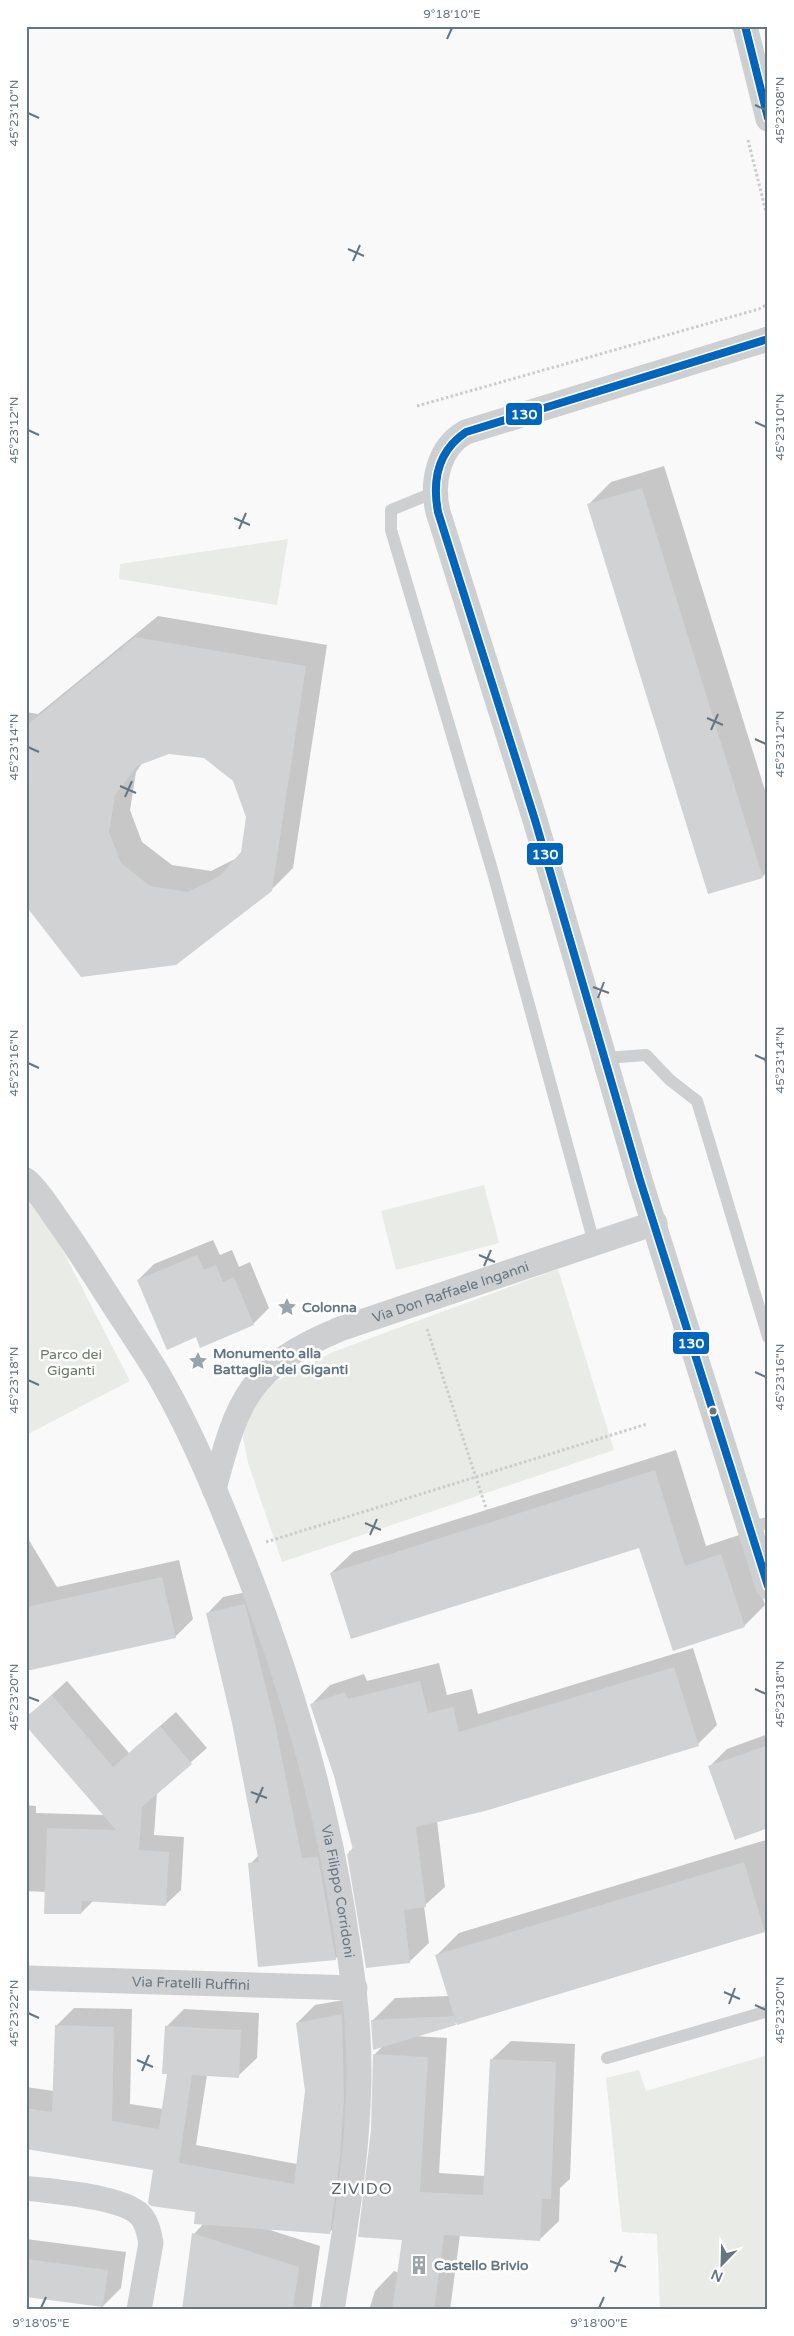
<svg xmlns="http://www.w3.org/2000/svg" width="794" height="2336" font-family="'Varela Round',sans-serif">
<rect width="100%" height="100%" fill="#f9f9f9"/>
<g fill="#e8ebe6">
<path d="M288 539 277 605 119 579 120 564Z"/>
<path d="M26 1179 130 1381 26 1435Z"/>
<path d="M484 1185 499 1243 396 1270 381 1211Z"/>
<path d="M558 1269 614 1450 282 1562 248 1463 243 1438 247 1418 257 1398 271 1384 333 1352Z"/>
<path d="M768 2055V2310H660L657 2234 622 2232 606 2078 639 2070 646 2091Z"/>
</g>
<g fill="#0003" fill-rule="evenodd">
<path d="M664 466 768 800V871L763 876 709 893 589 504 611 482Z"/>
<path d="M158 616 327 645 293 868 271 890 81 976 26 904V712L38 714ZM169 752 205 757 234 780 248 817 242 852 237 858 211 871 172 865 142 842 130 810 136 772 143 762Z"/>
<path d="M768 1053V1075L763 1058Z"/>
<path d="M213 1240 220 1255 232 1250 239 1267 250 1262 269 1308 253 1324 196 1335 138 1280 154 1264Z"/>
<path d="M676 1450 706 1546 742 1534 765 1605 744 1626 640 1547 331 1573 353 1552Z"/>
<path d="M26 1535 57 1587 179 1560 193 1619 175 1637 26 1670Z"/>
<path d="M261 1589 351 1943 335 1959 250 1864 259 1855 233 1722 207 1614 223 1597Z"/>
<path d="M693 1648 717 1725 698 1744 437 1821 445 1887 424 1906 429 1943 409 1962 348 1854 353 1848 336 1775 311 1705 330 1685 364 1674 367 1681 439 1663 447 1695 472 1689 478 1714Z"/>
<path d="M67 1681 129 1753 176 1712 207 1748 157 1792 154 1835 184 1837 181 1890 165 1905 94 1900 81 1913 46 1892 26 1891V1805L36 1806V1813L105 1815 26 1718Z"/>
<path d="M768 1734V1827L710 1766 727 1749Z"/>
<path d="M766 1840 768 1927 764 1931 457 2022 415 2036 447 2038 439 2173 485 2176 491 2060 511 2041 575 2044 570 2179 560 2188 559 2221 539 2240 460 2235 450 2310H369L375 2291 394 2271 399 2273 404 2239 372 2131 374 2055 384 2045 373 2020 395 1998 449 1996 436 1956 459 1933Z"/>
<path d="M360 1997 347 2214 329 2233 267 2229 320 2246 311 2310H183L194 2234 204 2223 196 2211 155 2169 26 2148V2087L54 2091 56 2026 74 2008 132 2009 130 2104 163 2109 169 2073 166 2027 184 2009 259 2013 257 2058 238 2076 207 2075 196 2145 297 2164 306 2091 297 2023 315 2005Z"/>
<path d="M26 2239 126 2252 121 2288 103 2306 26 2295Z"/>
</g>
<g fill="#d0d2d3" fill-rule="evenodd">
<path d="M642 488 763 878 708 894 587 504Z"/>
<path d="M135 637 306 666 277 857 272 891 176 965 81 977 26 906V726ZM169 754 204 758 233 781 246 817 241 852 220 876 188 892 150 886 121 863 109 832 115 795 137 766Z"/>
<path d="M197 1255 204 1270 216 1265 223 1282 234 1277 254 1325 200 1348 196 1337 167 1350 137 1280Z"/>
<path d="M655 1470 685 1566 721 1554 745 1627 673 1651 639 1548 351 1639 330 1573Z"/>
<path d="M162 1577 176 1638 26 1671V1607Z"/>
<path d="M245 1604 275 1724 302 1858 318 1857 336 1960 258 1967 248 1863 259 1862 232 1723 206 1613Z"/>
<path d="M674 1667 699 1746 485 1811 416 1827 426 1907 404 1910 410 1963 366 1968 347 1854H349V1851L353 1850 334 1776 310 1704 345 1692 348 1699 420 1681 428 1713 453 1707 459 1732Z"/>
<path d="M52 1695 113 1767 160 1726 192 1764 142 1807 139 1850 169 1852 166 1906 82 1901 81 1914H44L47 1828 116 1830 26 1726V1717Z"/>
<path d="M768 1745V1828L735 1840 708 1766Z"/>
<path d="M744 1862 765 1932 457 2025 454 2017 456 2025 373 2050 371 2020 454 2016 435 1955Z"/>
<path d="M342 2014 344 2099 340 2158 330 2234 194 2224 195 2212 151 2206 148 2203 153 2170 26 2149V2108L52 2112 55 2025 114 2027 112 2121 159 2129 167 2074H162L165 2026 241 2030 239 2078 192 2075 179 2163 294 2184 305 2091 296 2023Z"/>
<path d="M373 2054 428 2057 420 2192 483 2195 490 2059 556 2062 551 2199H542L540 2241 444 2235 434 2310H392L402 2240 358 2237 371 2130Z"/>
<path d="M192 2233 299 2267 293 2310H182Z"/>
<path d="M26 2259 108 2270 103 2307 26 2297Z"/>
</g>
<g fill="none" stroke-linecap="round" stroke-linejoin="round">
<g stroke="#cbcccd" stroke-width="3" stroke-dasharray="2.5 2.5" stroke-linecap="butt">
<path d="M748 140 768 220"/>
<path d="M417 406 759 309 768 304"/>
<path d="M427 1329 487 1511"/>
<path d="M266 1542 647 1424"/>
</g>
<g stroke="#cecfd0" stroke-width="12">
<path d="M435 492 391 510V530L493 873 594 1243"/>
<path d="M605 1058 646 1055 670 1080 697 1101 768 1337"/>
<path d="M749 1527 768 1523"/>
<path d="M607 2058 768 2011"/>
</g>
<g stroke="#cecfd0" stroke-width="25">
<path d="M745 26 768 119"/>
<path d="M768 339 466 432C438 447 431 483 438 512L535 820 640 1180 768 1587"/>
<path id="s1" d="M26 1180C39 1191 46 1204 56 1218 81 1253 103 1289 126 1324 138 1343 151 1361 162 1381 194 1437 218 1497 242 1557 288 1673 323 1789 343 1912 351 1964 359 2016 359 2069 359 2150 345 2230 332 2310"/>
<path id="s2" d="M214 1489C238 1398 249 1367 340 1329L655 1223"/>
<path id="s3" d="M26 1978 355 1988"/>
<path d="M26 2188C53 2192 126 2196 142 2217 148 2225 149 2234 151 2243L139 2310"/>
</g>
<g stroke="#fff" stroke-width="11">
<g id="bus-1">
<path d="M745 26 768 118"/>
<path d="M768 339 466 432C438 451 432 480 438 512L535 820 640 1180 768 1586"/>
</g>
</g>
<use href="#bus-1" stroke="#0065bd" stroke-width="8"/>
</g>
<path fill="none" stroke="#657683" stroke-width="2" d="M447 39 452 28M755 105 766 110M28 113 39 118M348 249 364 256M353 261 360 245M755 422 766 427M28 430 39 435M234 518 250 525M239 529 246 513M707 718 723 725M711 730 718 714M755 739 766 744M28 747 39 752M120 786 136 793M125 797 132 781M593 987 609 993M598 998 604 982M755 1055 766 1060M28 1063 39 1068M479 1255 495 1262M484 1266 491 1250M755 1372 766 1377M28 1380 39 1385M365 1523 381 1530M370 1535 377 1519M755 1689 766 1694M28 1697 39 1701M251 1792 267 1798M256 1803 263 1787M724 1992 740 1999M729 2004 735 1988M755 2005 766 2010M28 2013 39 2018M137 2060 153 2067M142 2071 149 2055M610 2261 626 2267M615 2272 622 2256M41 2308 46 2297M599 2308 604 2297"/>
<defs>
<g id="sight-bare" transform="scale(1.5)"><path d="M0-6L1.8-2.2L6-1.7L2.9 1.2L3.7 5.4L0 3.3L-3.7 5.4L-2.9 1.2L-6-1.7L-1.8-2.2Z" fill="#99a4ac" stroke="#fff" stroke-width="2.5" paint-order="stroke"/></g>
<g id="building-bare" transform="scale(1.5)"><path d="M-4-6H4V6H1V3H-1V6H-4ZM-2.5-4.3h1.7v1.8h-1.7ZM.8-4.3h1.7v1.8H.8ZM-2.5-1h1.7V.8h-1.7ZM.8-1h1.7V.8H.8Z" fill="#99a4ac" stroke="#fff" stroke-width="2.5" paint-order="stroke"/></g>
</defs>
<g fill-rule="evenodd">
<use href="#sight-bare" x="287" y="1307"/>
<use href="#sight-bare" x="198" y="1361"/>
<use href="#building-bare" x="419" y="2265"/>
</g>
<circle fill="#657683" stroke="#fff" stroke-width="2" cx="713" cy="1411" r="4.5"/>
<g text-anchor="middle" stroke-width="5" stroke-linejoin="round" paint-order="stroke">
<g font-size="14" fill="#657683" stroke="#fff">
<text dy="5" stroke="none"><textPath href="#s2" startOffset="332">Via Don Raffaele Inganni</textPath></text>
<text dy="5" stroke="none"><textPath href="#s1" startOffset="785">Via Filippo Corridoni</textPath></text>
<text dy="5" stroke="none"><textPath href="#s3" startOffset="165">Via Fratelli Ruffini</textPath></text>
</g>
<g font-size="14" font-weight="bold" fill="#657683" stroke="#fff" text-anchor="start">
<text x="302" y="1312">Colonna</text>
<text x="213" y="1358">Monumento alla<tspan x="213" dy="16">Battaglia dei Giganti</tspan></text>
<text x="434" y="2270">Castello Brivio</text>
</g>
<g font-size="14" fill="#687a64" stroke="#fff">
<text x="71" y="1359">Parco dei<tspan x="71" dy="16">Giganti</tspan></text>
</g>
<g font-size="16" letter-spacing="1" fill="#57646e" stroke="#fff">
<text x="362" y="2194">ZIVIDO</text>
</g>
</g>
<g stroke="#fff" stroke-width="2">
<rect x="505" y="402" width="38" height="24" rx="5" fill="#0065bd"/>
<rect x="526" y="842" width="38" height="24" rx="5" fill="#0065bd"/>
<rect x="672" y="1331" width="38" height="24" rx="5" fill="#0065bd"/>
</g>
<g font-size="14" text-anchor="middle" font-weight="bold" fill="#fff">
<text x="524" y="419">130</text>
<text x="545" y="859">130</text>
<text x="691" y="1348">130</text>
</g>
<rect width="794" height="2336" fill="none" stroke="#ffffff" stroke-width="55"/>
<g transform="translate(722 2264) rotate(203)" stroke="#ffffff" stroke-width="4" paint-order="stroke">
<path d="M0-4L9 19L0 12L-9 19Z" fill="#657683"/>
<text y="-8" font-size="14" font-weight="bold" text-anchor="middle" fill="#657683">N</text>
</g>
<rect x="28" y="28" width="738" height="2280" fill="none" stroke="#657683" stroke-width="2"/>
<g font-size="12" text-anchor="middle" fill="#657683">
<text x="452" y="18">9°18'10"E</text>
<text transform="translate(780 110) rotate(-90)" y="4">45°23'08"N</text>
<text transform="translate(14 113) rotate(-90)" y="4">45°23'10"N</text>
<text transform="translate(780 427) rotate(-90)" y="4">45°23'10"N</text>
<text transform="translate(14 430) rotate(-90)" y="4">45°23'12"N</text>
<text transform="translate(780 744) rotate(-90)" y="4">45°23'12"N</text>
<text transform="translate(14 747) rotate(-90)" y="4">45°23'14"N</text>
<text transform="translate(780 1060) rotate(-90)" y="4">45°23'14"N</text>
<text transform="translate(14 1063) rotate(-90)" y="4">45°23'16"N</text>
<text transform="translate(780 1377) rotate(-90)" y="4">45°23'16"N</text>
<text transform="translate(14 1380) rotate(-90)" y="4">45°23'18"N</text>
<text transform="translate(780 1694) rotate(-90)" y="4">45°23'18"N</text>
<text transform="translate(14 1697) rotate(-90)" y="4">45°23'20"N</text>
<text transform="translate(780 2010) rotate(-90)" y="4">45°23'20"N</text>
<text transform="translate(14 2013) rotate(-90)" y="4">45°23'22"N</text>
<text x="41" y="2327">9°18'05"E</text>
<text x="599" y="2327">9°18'00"E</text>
</g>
</svg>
